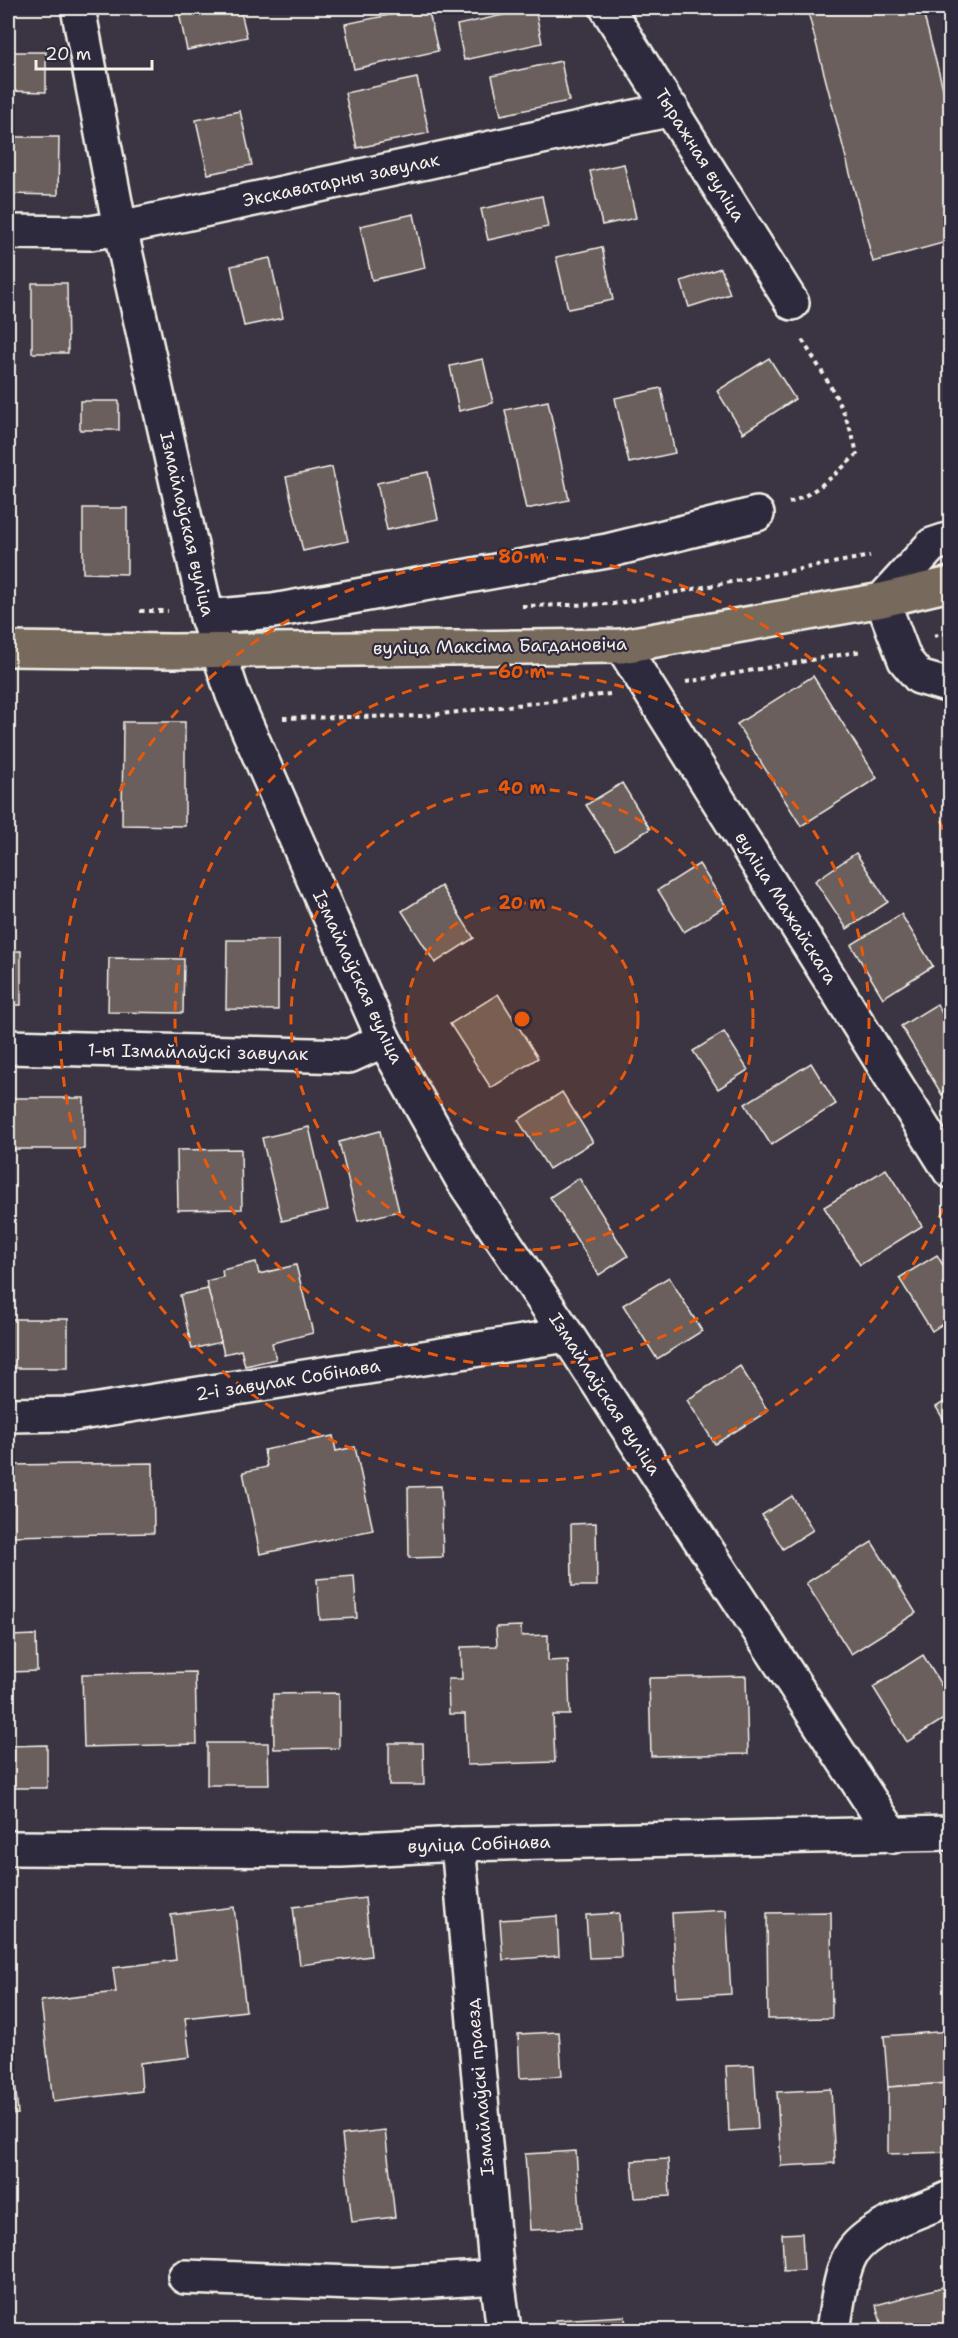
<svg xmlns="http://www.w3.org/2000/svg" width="958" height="2338" font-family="'Shantell Sans',sans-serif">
<rect width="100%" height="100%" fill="#3b3543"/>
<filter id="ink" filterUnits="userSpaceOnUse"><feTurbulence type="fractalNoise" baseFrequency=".0167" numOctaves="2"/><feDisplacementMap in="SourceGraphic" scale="12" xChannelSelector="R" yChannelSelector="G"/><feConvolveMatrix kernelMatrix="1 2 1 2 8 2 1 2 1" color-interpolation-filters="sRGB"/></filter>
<g filter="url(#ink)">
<g fill="#6b5f5b" stroke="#f4f1e8" stroke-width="1.5">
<path d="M178 8H240L247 37 187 50Z"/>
<path d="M424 8H428L438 51 354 69 345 24Z"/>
<path d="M535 8 542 43 464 60 457 25Z"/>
<path d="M807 8H922L950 115V241L873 262Z"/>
<path d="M8 52H46V92L8 91Z"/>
<path d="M561 61 569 101 501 115 492 76Z"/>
<path d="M417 78 429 133 357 148 345 93Z"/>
<path d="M240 111 252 165 208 174 196 120Z"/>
<path d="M8 137H59L58 195 8 194Z"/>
<path d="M624 164 636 218 602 225 590 171Z"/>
<path d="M542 196 548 227 488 240 481 209Z"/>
<path d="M414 214 425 268 372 280 360 226Z"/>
<path d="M602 247 613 300 568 309 556 257Z"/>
<path d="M270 258 283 318 244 326 231 266Z"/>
<path d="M721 268 730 294 689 307 681 281Z"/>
<path d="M32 283H67L68 353H32Z"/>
<path d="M769 358 795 399 743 433 717 391Z"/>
<path d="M483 359 493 403 459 411 450 366Z"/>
<path d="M661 388 675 453 629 463 615 398Z"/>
<rect x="80" y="401" width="39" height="29"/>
<path d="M548 401 569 500 526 509 505 410Z"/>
<path d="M332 467 348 541 303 551 286 477Z"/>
<path d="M428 472 438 519 387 530 377 483Z"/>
<path d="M83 508H127V574L83 573Z"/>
<path d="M813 676 877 778 801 826 737 724Z"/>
<path d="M123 722H185V826L122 825Z"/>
<path d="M622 783 650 829 615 850 586 805Z"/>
<path d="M856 853 888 902 847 929 815 881Z"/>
<path d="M699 864 726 906 684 932 658 890Z"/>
<path d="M441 886 474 938 435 963 402 911Z"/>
<path d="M901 914 933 966 883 998 851 945Z"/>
<path d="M227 940H278V1010L226 1009Z"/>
<rect x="8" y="951" width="13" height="54"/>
<path d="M109 958 184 959 183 1013 108 1012Z"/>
<path d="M498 994 538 1058 491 1088 450 1024Z"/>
<path d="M937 1004 950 1028V1090L942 1095 901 1026Z"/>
<path d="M724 1032 748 1070 718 1089 693 1051Z"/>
<path d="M811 1063 836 1104 771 1145 745 1104Z"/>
<path d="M562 1092 593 1142 549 1169 518 1120Z"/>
<rect x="8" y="1098" width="76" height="51"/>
<path d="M309 1127 328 1210 282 1221 262 1138Z"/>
<path d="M380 1131 399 1211 358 1221 339 1142Z"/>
<path d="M241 1149 242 1209 178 1210 177 1150Z"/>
<path d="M886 1169 922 1226 860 1265 824 1207Z"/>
<path d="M579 1178 628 1256 599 1275 550 1197Z"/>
<path d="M937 1255 950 1277V1319L932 1331 899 1278Z"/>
<path d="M256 1262 259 1274 296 1265 313 1333 272 1343 276 1359 245 1366 241 1350 224 1354 206 1281 223 1277 222 1270Z"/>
<path d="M669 1277 702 1331 657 1359 623 1305Z"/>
<path d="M208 1289 221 1342 192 1349 180 1295Z"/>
<rect x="8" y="1319" width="60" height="49"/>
<path d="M740 1366 768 1411 715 1444 687 1400Z"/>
<path d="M950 1398V1430L936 1407Z"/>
<path d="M333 1436 336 1451 355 1447 373 1530 260 1554 243 1472 267 1467 264 1450Z"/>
<path d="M153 1463 154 1533 11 1536 9 1465Z"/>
<path d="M441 1486 443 1557 409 1558 408 1487Z"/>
<path d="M792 1496 813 1530 783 1549 762 1515Z"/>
<path d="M596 1523 597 1586H572L571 1524Z"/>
<path d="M872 1542 916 1613 851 1654 806 1583Z"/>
<path d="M354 1576 357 1618 320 1620 317 1579Z"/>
<path d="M521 1626V1636L548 1635V1661L568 1660 570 1715H553L555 1762 467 1765 465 1714H449L448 1679H462L461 1647 497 1646 496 1627Z"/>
<path d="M36 1635 37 1671 11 1672 10 1636Z"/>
<path d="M923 1655 950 1700V1715L907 1742 873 1687Z"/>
<path d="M195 1672 197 1744 84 1747 82 1674Z"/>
<path d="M746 1676 748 1754 651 1756 649 1678Z"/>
<path d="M339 1693V1748L274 1749 273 1694Z"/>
<path d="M207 1743H268L269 1785H207Z"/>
<path d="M389 1743H423L424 1785H389Z"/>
<path d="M47 1745V1788H9L8 1746Z"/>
<path d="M365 1898 371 1956 300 1965 293 1907Z"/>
<path d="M234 1907 246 2011 185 2018 190 2057 140 2063 142 2091 53 2102 41 2001 116 1992 113 1968 176 1960 171 1915Z"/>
<path d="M726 1910 731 1994 677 1997 672 1913Z"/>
<path d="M831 1912 832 2018 768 2019 767 1913Z"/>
<path d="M619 1913 621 1957 589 1958 586 1915Z"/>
<path d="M557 1916 559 1956 503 1960 500 1920Z"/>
<path d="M8 2001 18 2114 8 2115Z"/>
<path d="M950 2031V2083L888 2087 884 2036Z"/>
<path d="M559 2032 562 2076 520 2078 518 2034Z"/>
<path d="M754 2065 758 2129 729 2131 726 2066Z"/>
<path d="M950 2083V2152L888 2154V2087Z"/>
<path d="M831 2089 835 2163 781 2166 777 2092Z"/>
<path d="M385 2130 395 2217 352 2222 342 2135Z"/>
<path d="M576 2151 581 2228 530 2230 525 2154Z"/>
<path d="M668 2159 670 2196 635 2198 632 2161Z"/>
<path d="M802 2233 804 2270 784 2271 782 2234Z"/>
<path d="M950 2245V2275L942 2248Z"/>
<path d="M950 2285V2330H883L876 2305Z"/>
<path d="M625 2316 626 2330H555V2320Z"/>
</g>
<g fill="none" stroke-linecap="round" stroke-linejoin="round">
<g stroke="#f4f1e8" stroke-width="38">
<g id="minor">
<path d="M78 8 120 228 207 617 233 695 384 1040 462 1179 567 1335 893 1836"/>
<path d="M607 8 792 303"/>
<path d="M8 232 90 233 120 228 672 109"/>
<path d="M950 539 932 545 882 600 905 660 919 677 950 686"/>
<path d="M207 617 273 611 607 551 757 514"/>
<path d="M622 646 950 1171"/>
<path d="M8 1047 349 1056 384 1040"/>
<path d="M8 1415 74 1414 567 1335"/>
<path d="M458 1844 497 2277 504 2330"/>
<path d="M8 1848 341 1850 458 1844 950 1833"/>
<path d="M185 2277 384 2284 497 2277"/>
<path d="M833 2330C837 2308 840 2274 851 2254 868 2226 921 2211 950 2198"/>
</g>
</g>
<g stroke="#f4f1e8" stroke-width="38">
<path id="major" d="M8 649 173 651 622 646 882 600 950 584"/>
</g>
<g stroke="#f4f1e8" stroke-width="4" stroke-dasharray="4.5 4.5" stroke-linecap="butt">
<path d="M789 503C816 493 836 474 857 454 848 410 824 375 801 338"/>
<path d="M522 606 613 604 870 556"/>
<path d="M140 611H168"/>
<path d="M934 636 950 632"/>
<path d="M686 682 862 651"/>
<path d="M283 718 424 716 610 694"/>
</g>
<use href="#minor" stroke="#2f2a3d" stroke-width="33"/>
<use href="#major" stroke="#77695c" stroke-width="33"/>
</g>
</g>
<circle cx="522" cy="1019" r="116" fill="#e8590c" fill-opacity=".12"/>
<g fill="none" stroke="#e8590c" stroke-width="3" stroke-dasharray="10 8">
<circle cx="522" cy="1019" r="116"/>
<circle cx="522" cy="1019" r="231"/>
<circle cx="522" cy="1019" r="347"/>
<path d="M950 1192A462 462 0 1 1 950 846"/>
</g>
<g text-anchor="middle" stroke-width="4.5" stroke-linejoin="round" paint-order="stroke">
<g font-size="18" fill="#f4f1e8" stroke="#2f2a3d">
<text transform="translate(700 155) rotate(58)" y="6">Тыражная вуліца</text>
<text transform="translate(341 180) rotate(-12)" y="6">Экскаватарны завулак</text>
<text transform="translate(187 524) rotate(77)" y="6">Ізмайлаўская вуліца</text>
<text transform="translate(500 646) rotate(-1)" y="6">вуліца Максіма Багдановіча</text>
<text transform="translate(786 908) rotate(58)" y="6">вуліца Мажайскага</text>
<text transform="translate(358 977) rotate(65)" y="6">Ізмайлаўская вуліца</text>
<text transform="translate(198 1052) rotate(1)" y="6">1-ы Ізмайлаўскі завулак</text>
<text transform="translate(288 1380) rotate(-9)" y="6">2-і завулак Собінава</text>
<text transform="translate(605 1394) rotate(57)" y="6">Ізмайлаўская вуліца</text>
<text transform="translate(479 1844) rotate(-2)" y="6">вуліца Собінава</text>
<text transform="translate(480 2087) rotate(-95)" y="6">Ізмайлаўскі праезд</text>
</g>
</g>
<circle cx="522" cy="1019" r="9" fill="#e8590c" stroke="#2f2a3d" stroke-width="3"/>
<g font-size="18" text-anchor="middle" font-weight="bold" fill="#e8590c" stroke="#2f2a3d" stroke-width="4.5" stroke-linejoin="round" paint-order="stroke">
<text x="522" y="563">80 m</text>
<text x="522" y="678">60 m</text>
<text x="522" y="794">40 m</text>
<text x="522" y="909">20 m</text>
</g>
<rect width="958" height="2338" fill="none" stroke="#2f2a3d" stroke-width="30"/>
<rect x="15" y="15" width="928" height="2308" fill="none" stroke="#f4f1e8" stroke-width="2" filter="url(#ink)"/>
<path d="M36 60v9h116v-9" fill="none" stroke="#f4f1e8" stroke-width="3"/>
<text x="45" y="60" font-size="18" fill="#f4f1e8" stroke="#2f2a3d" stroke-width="4.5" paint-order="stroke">20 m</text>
</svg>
